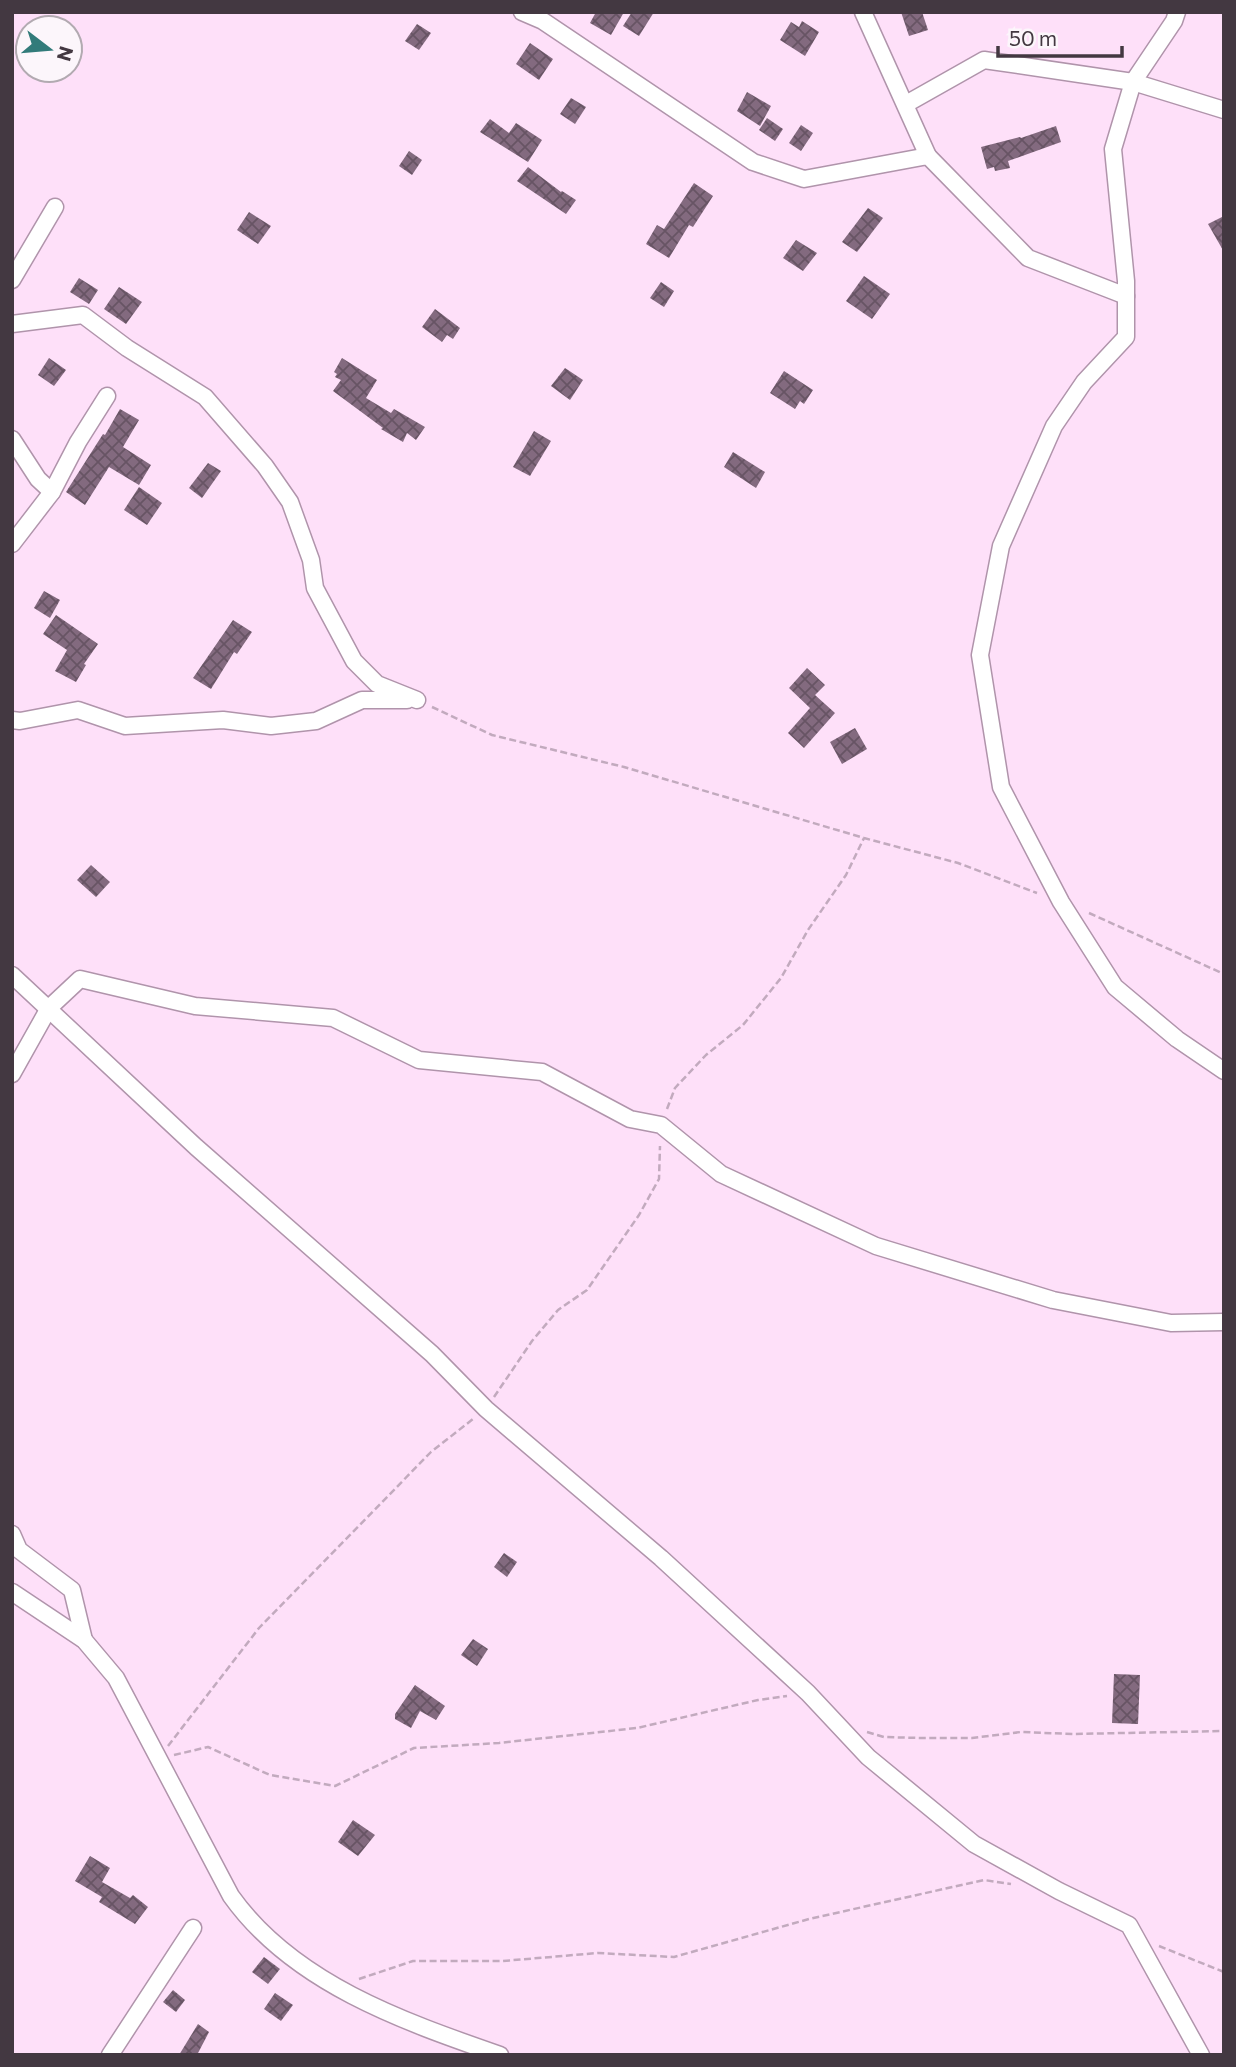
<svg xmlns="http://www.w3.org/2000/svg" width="1236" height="2067" font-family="Commissioner,sans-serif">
<defs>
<pattern id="building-cross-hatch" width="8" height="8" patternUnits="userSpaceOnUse" patternTransform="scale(1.75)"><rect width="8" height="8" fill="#836a7f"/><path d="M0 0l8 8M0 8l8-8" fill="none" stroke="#675464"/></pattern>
</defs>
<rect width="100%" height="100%" fill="#fee0f9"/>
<g fill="url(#building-cross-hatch)">
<path d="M596 12H624L611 35 590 23Z"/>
<path d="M632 12H654L639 36 623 26Z"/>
<path d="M901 12H922L928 30 909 36Z"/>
<path d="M802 21 819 32 805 56 780 40 791 22 799 27Z"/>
<path d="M417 24 431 33 419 50 405 41Z"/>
<path d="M530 43 553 59 539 80 516 64Z"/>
<path d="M747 92 771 106 760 126 737 111Z"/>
<path d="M571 98 586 107 575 124 560 114Z"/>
<path d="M767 118 783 129 775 141 759 130Z"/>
<path d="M490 119 509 133 516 123 542 140 528 162 480 132Z"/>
<path d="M801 125 813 133 801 151 789 143Z"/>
<path d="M1056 126 1061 142 1008 161 1010 168 995 171 994 167 987 169 981 147 1020 137 1021 138Z"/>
<path d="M409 151 422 160 412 175 399 166Z"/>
<path d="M528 167 561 192 562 191 576 200 566 214 517 181Z"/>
<path d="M694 183 713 196 693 227 689 225 669 258 646 244 657 225 664 229Z"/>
<path d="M868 208 883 218 857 252 842 242Z"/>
<path d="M249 212 271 226 258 244 237 230Z"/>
<path d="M1224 216V252L1208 224Z"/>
<path d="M796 240 817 253 803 271 783 258Z"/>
<path d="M864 276 890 294 872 319 846 301Z"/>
<path d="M79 278 98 290 89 304 70 292Z"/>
<path d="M661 282 674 291 664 307 650 298Z"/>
<path d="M119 287 142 302 126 324 104 309Z"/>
<path d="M435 309 460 328 453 339 447 335 442 342 422 327Z"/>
<path d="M49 358 66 370 54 386 38 375Z"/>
<path d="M342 358 377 380 366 398 391 413 394 409 425 427 416 440 407 433 403 442 381 429 383 428 333 391 341 380 335 377 337 374 334 372Z"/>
<path d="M565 368 583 380 570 400 551 386Z"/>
<path d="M784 371 813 390 804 404 800 401 795 409 770 393Z"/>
<path d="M120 409 139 420 123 447 151 465 139 485 109 467 85 505 66 492 103 434 105 435Z"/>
<path d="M534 431 551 441 530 476 513 467Z"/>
<path d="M733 452 765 472 756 488 724 467Z"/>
<path d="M208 463 221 471 202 498 189 488Z"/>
<path d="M139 487 162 503 147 525 124 510Z"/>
<path d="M44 591 60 600 50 618 34 608Z"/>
<path d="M56 615 98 644 84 664 86 665 76 682 55 671 67 650 43 634Z"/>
<path d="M233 620 252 632 237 654 234 652 211 689 193 678Z"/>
<path d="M807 668 825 685 815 695 835 713 804 748 788 733 810 708 789 688Z"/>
<path d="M855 728 867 749 842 764 830 742Z"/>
<path d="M91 865 110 882 96 897 77 880Z"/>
<path d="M504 1553 517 1562 507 1577 494 1567Z"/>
<path d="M473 1639 488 1649 477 1666 461 1655Z"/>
<path d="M1114 1674 1140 1675 1138 1724 1112 1723Z"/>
<path d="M415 1685 445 1706 436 1720 420 1711 411 1728 395 1719V1714Z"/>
<path d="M353 1820 375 1835 358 1856 338 1842Z"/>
<path d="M90 1856 110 1868 102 1882 130 1898 133 1895 148 1907 135 1924 99 1902 102 1897 75 1881Z"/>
<path d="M264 1957 280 1969 268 1984 252 1972Z"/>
<path d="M173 1990 185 2000 176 2012 163 2002Z"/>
<path d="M275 1993 293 2005 281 2021 264 2009Z"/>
<path d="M198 2024 209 2032 197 2055H179Z"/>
</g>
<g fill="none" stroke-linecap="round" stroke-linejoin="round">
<g stroke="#b094ab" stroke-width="19">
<g id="minor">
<path d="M522 12 543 21 753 162 804 179 928 156 1028 258 1126 296"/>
<path d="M863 12 928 156"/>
<path d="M1177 12 1174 21 1133 82 1113 149 1126 281V337L1084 382 1054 426 1001 546 980 655 1001 787 1061 902 1115 987 1177 1039 1224 1071"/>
<path d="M906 104 984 60 1133 82 1224 110"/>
<path d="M12 280 55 207"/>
<path d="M12 324 83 315 127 348 205 397 265 466 290 502 311 560 315 588 354 661 377 684 417 700"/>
<path d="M12 439 38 479 52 492"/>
<path d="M12 544 52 492 78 442 107 396"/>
<path d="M12 720 20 721 78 710 125 726 223 720 271 726 316 721 362 700H407"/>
<path d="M12 975 196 1147 432 1354 486 1409 661 1558 808 1693 868 1757 974 1844 1059 1891 1129 1925 1201 2055"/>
<path d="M12 1074 49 1008 80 979 195 1006 333 1018 419 1060 542 1072 630 1119 661 1125 721 1174 876 1246 1053 1300 1171 1323 1224 1322"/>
<path d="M12 1534 19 1550 72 1590 84 1640"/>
<path d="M12 1592 84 1640 116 1678 231 1896C293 1983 402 2021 500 2055"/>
<path d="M110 2055 193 1928"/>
</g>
</g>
<g stroke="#c2aabe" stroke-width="2.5" stroke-dasharray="7 3.5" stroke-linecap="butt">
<path d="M432 707 492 735 624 767 864 838 958 863 1037 893"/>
<path d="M1089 913 1224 974"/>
<path d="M667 1109 675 1088 706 1055 743 1025 781 978 808 930 846 875 864 838"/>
<path d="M494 1397 532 1341 558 1310 587 1290 639 1215 659 1179 660 1146"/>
<path d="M867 1732 884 1737 920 1738H972L1021 1732 1074 1734 1224 1731"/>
<path d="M168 1746 259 1628 431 1452 473 1419"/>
<path d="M174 1755 208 1747 270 1775 335 1786 414 1748 499 1743 637 1728 758 1700 787 1696"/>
<path d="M1159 1946 1224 1972"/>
<path d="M359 1979 413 1961H503L598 1953 674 1957 809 1919 984 1880 1011 1884"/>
</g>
<use href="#minor" stroke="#fff" stroke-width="16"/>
</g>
<rect width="1236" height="2067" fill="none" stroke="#433841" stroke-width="28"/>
<g transform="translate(49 49) rotate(106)"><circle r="33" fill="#fcf6fb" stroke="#b2aab1" stroke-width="2"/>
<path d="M0-5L12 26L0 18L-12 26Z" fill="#327b7a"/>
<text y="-10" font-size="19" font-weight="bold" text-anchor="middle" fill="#433841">N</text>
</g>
<path d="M998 46v10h124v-10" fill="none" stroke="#433841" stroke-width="3.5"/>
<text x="1009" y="46" font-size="21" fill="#433841" stroke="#fcf6fb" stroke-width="5" paint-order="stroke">50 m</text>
</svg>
